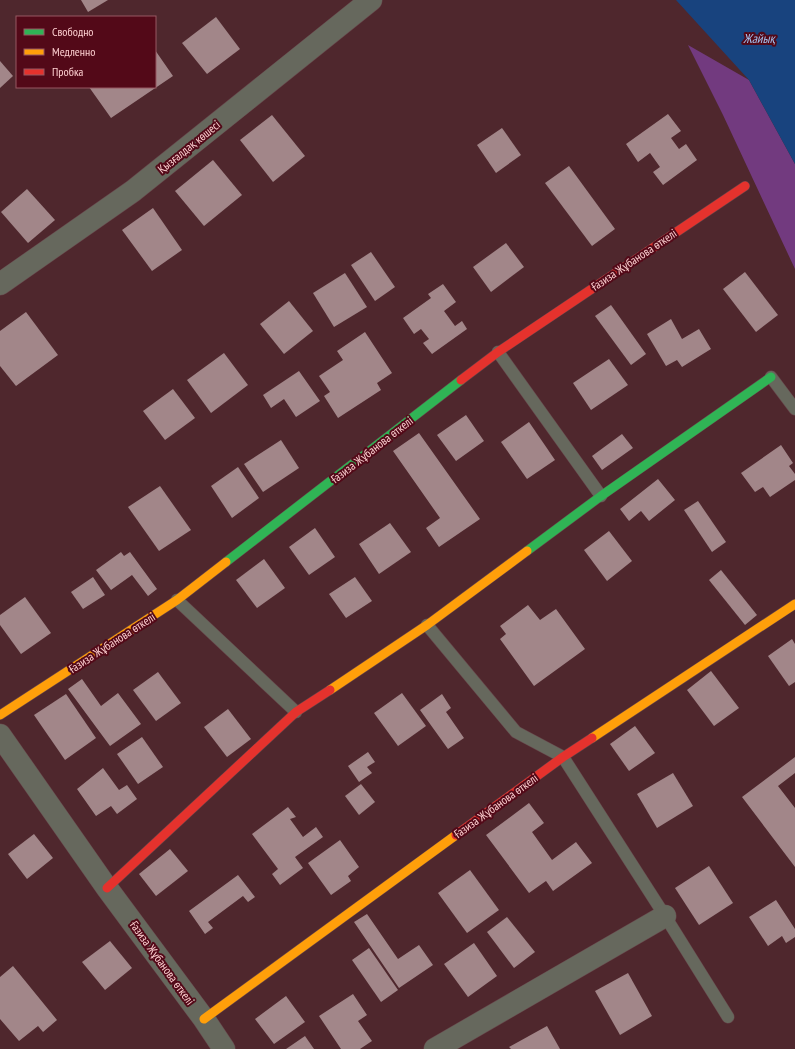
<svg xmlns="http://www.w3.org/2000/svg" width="795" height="1049" font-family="'PT Sans Narrow',sans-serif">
<rect width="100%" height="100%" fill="#4f272d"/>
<path fill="#723a7f" d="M688 45 749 80 795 164V269L723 115Z"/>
<path fill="#18437e" d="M676 0H795V164L749 80Z"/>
<g fill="#a28689">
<path d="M81 0H108L88 12Z"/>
<path d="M216 17 240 49 207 74 182 43Z"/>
<path d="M155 50 173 76 111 118 89 87H155Z"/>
<path d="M0 61 13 76 0 88Z"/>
<path d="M668 114 681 131 671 138 679 149 686 144 697 160 663 185 653 172 660 167 650 153 638 162 626 144Z"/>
<path d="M272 115 305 156 273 182 240 140Z"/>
<path d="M502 128 521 155 496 173 477 145Z"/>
<path d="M213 160 242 195 204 226 175 191Z"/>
<path d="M569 166 615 229 592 246 545 183Z"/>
<path d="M27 189 55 220 28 243 1 212Z"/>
<path d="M153 208 182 250 152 271 122 230Z"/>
<path d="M506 243 524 267 491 292 473 267Z"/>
<path d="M371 252 395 287 375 301 351 265Z"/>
<path d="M745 272 778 315 756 332 723 289Z"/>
<path d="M345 273 367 307 334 327 313 293Z"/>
<path d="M443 284 456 302 444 311 455 326 462 321 467 329 432 354 423 343 429 339 421 329 414 334 403 318 431 298 428 294Z"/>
<path d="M289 301 313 331 284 354 260 324Z"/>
<path d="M611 305 646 354 631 365 595 316Z"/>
<path d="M26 312 58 355 16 386 0 366V331Z"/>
<path d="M671 319 682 339 699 329 711 349 682 367 677 360 666 366 647 334Z"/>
<path d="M365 332 392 373 377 383 381 390 338 418 324 396 330 392 319 376 343 360 337 351Z"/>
<path d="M224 353 248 385 211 413 187 380Z"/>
<path d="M609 359 628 385 591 410 573 383Z"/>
<path d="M299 371 320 401 296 417 284 399 271 408 263 395Z"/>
<path d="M173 389 195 418 165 440 143 411Z"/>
<path d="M466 415 484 441 456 461 437 435Z"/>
<path d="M529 422 555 460 527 479 501 442Z"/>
<path d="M419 433 480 519 439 547 426 528 440 518 393 451Z"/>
<path d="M622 434 633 448 602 470 592 456Z"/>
<path d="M281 440 299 468 263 492 244 464Z"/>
<path d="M781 445 793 463 789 466 795 474V480L770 497 763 487 755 492 741 473Z"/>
<path d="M238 467 259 498 232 518 211 486Z"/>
<path d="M658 479 675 500 649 521 641 511 629 521 620 509Z"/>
<path d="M160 486 191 530 159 551 128 507Z"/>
<path d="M698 501 726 542 712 552 684 510Z"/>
<path d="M390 523 411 552 379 574 359 544Z"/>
<path d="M315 528 335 557 309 575 289 547Z"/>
<path d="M609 531 632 561 607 581 584 550Z"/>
<path d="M121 552 124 556 130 552 157 589 148 596 132 575 111 590 96 570Z"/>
<path d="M264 559 285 588 257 608 236 580Z"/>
<path d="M721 570 757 615 745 625 709 580Z"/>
<path d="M93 577 105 595 83 609 71 592Z"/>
<path d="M355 577 372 601 346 618 329 594Z"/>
<path d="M25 597 51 633 21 654 0 625V615Z"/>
<path d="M528 605 540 620 556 609 585 649 534 686 500 639 506 634 500 626Z"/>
<path d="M792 639 795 644V682L789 686 768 656Z"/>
<path d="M711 671 739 708 714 726 687 690Z"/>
<path d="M158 672 181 703 156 721 133 690Z"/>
<path d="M82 679 101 706 118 693 141 724 110 746 68 689Z"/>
<path d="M402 693 426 726 398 746 374 713Z"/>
<path d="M66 694 96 738 65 760 34 715Z"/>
<path d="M442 694 451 708 446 712 464 738 448 749 420 710Z"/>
<path d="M228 709 251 739 227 757 204 727Z"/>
<path d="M635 726 655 753 629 771 610 744Z"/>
<path d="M142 737 163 767 138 784 117 754Z"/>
<path d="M368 752 375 762 367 767 372 773 359 782 348 766Z"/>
<path d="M795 757V773L778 786 795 808V867L742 797Z"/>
<path d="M103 768 119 790 127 785 137 799 117 814 111 806 96 816 77 789Z"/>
<path d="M673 773 693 806 657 828 637 794Z"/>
<path d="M361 784 375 802 359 815 345 796Z"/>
<path d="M529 803 544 823 532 832 552 860 576 842 592 863 553 891 546 881 529 893 486 835Z"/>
<path d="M288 807 296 817 290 819 303 837 316 827 323 837 295 857 303 868 280 885 272 874 278 869 252 834Z"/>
<path d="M34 834 53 858 27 879 8 854Z"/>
<path d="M340 840 359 867 348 876 351 881 331 895 308 863Z"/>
<path d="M170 849 188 871 156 896 139 874Z"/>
<path d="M709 866 733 903 699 925 675 888Z"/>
<path d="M470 870 499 910 467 933 438 893Z"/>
<path d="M238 875 255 897 248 902 243 896 208 922 213 928 205 934 189 911Z"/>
<path d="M776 900 795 929V937L786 943 782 936 768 946 749 917Z"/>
<path d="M367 914 398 959 419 945 433 965 399 988 354 922Z"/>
<path d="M507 917 535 952 514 968 487 932Z"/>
<path d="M110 941 132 968 105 990 82 962Z"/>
<path d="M474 943 497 976 468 997 444 964Z"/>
<path d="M369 948 398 990 381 1002 352 960Z"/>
<path d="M13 966 57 1020 43 1032 38 1026 19 1041 0 1019V977Z"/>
<path d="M628 973 652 1016 620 1035 595 991Z"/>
<path d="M353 994 367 1015 358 1021 372 1041 360 1049H341L319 1016Z"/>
<path d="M286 996 305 1022 274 1044 255 1019Z"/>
<path d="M547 1026 560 1049H511L509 1047Z"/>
<path d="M305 1036 314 1049H286Z"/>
</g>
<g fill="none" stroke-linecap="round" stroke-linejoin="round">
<g stroke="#67454a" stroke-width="13">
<g id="lane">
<path d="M498 352 601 496"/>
<path d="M771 377 795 409"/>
<path d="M177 600 296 712"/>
<path d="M427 625 516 732 563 757 665 916 728 1017"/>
</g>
</g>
<g stroke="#67454a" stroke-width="23">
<g id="street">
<path d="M0 284 133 191 371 0"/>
<path d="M0 735 107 888 204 1019 224 1049"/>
<path d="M435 1049 665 916"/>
</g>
</g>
<g stroke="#67454a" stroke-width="10">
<g id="fast">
<path d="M527 551 601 496 771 377"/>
<path d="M226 562 461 380"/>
</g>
</g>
<g stroke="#67454a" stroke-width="10">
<g id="slow">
<path d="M330 690 427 625 527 551"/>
<path d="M0 715 177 600 226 562"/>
<path d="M592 738 795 604"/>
<path d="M204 1019 456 835"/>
</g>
</g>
<g stroke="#67454a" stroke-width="10">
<g id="jam">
<path d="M461 380 498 352 745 186"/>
<path d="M456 835 563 757 592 738"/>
<path d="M107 888 296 712 330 690"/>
</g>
</g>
<use href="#lane" stroke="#66685d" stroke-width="12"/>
<use href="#street" stroke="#66685d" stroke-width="22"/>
<use href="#fast" stroke="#30b455" stroke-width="9"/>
<use href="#slow" stroke="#ff9f0a" stroke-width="9"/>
<use href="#jam" stroke="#e5322d" stroke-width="9"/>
</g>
<g text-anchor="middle" stroke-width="4" stroke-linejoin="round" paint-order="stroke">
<g font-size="12" fill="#fdcfd0" stroke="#530918">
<text transform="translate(189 147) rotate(-39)" y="4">Қызғалдақ көшесі</text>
<text transform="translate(634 260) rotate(-34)" y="4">Ғазиза Жұбанова өткелі</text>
<text transform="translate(372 450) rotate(-38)" y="4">Ғазиза Жұбанова өткелі</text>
<text transform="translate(112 643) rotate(-33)" y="4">Ғазиза Жұбанова өткелі</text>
<text transform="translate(496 806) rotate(-36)" y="4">Ғазиза Жұбанова өткелі</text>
<text transform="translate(162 963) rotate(54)" y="4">Ғазиза Жұбанова өткелі</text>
</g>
<g font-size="13" font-style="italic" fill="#a3c3f0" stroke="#530918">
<text x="759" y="43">Жайық</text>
</g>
</g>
<rect x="16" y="16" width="140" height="72" fill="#530918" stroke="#975862"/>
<rect x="24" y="29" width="20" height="6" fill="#30b455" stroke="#975862"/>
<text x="52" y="36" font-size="12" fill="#fdcfd0">Свободно</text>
<rect x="24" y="49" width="20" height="6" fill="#ff9f0a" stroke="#975862"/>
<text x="52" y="56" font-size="12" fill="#fdcfd0">Медленно</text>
<rect x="24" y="69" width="20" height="6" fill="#e5322d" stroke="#975862"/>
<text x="52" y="76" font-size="12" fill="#fdcfd0">Пробка</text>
</svg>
